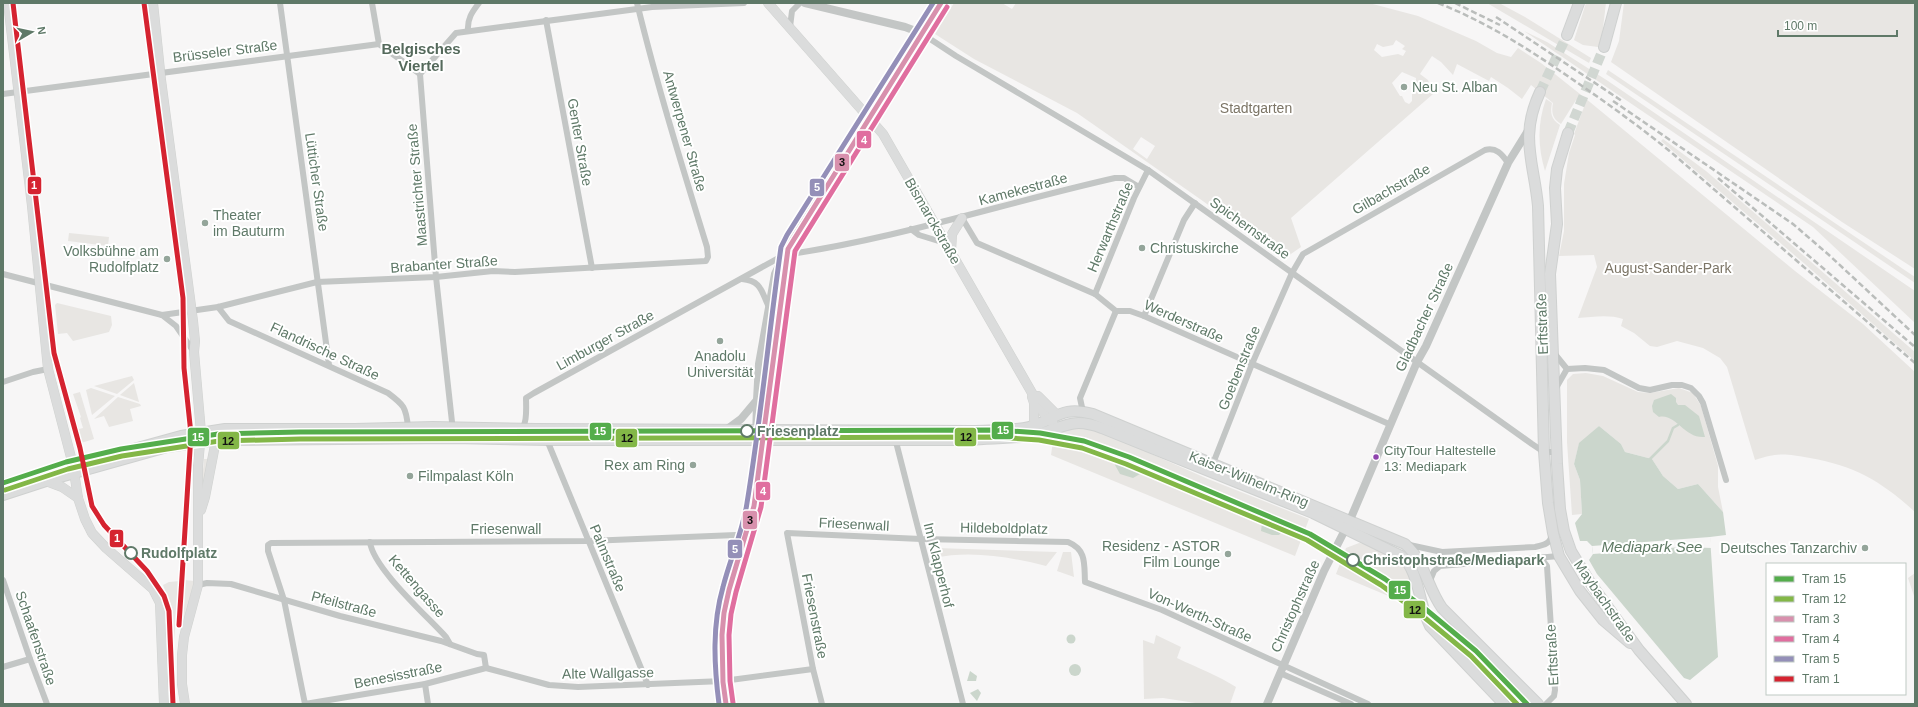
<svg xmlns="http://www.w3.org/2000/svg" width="1918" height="707" font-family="Arial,sans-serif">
<rect width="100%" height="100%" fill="#f7f6f6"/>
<g fill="#e8e6e3" fill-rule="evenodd">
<path d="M954 3H1002L1012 9 1016 3H1369L1418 16 1476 41 1497 53 1511 57 1518 48 1541 63 1585 98 1795 271 1863 324 1915 372V512C1881 481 1855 466 1810 458 1786 454 1779 452 1755 460L1727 367 1720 358 1703 348 1677 341 1657 347 1650 346 1634 333 1621 326 1623 319C1609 314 1592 317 1578 318L1597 267 1594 255 1559 256 1564 231V184L1569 153 1575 135 1574 134 1584 107 1576 100 1561 124C1553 119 1551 113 1553 103L1531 85 1522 99 1508 88 1491 77 1489 81 1457 64 1453 75 1441 62 1432 56 1420 74 1428 80 1433 94 1291 218 1301 247 1288 256 1281 257 1200 199 1077 113 974 59 935 34ZM1396 40 1405 46 1402 49 1406 51 1403 56 1398 54 1382 57 1374 50 1377 44 1383 47 1393 45ZM1402 72 1416 78 1415 93 1412 94V101L1409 104 1405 102 1402 96H1400L1392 83ZM1141 137 1155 146 1147 159 1133 149Z"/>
<path d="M1487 3H1499L1525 17 1591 58 1589 63Z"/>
<path d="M1586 3H1606L1602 36 1598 47 1583 45 1574 40Z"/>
<path d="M1624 3H1915V269L1842 222 1611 62 1619 41Z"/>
<path d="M1524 31 1547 42 1608 81 1915 291V323L1813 227Z"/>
<path d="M1608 70 1915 277V283L1606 74Z"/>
<path d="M1546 99 1552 103C1550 113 1551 119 1560 125L1545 171C1538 147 1537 124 1546 99Z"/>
<path d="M1663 139 1706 171 1915 352V361L1806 265 1661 141Z"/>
<path d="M69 233 109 237 108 246 68 241Z"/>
<path d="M57 303 111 316 112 325 109 332 73 341 67 333 58 334 55 305Z"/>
<path d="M1586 373 1603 376 1638 392 1650 393 1679 388 1693 393 1701 406 1718 466V487L1723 512 1698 484 1678 489 1663 476 1652 459 1625 452 1621 444 1599 426 1579 444 1574 464 1580 480 1582 514 1572 515 1567 442V380L1573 374Z"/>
<path d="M132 376 134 380 117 394 94 386Z"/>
<path d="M134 383 139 402 120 395Z"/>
<path d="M91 388 115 396 92 415 86 390Z"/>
<path d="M80 392 94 439 81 443 67 395H69L79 429 83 428 80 418 81 417 73 394Z"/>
<path d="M118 397 140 404 141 406 130 409 133 421 109 427 104 416 94 419Z"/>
<path d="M1082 426 1104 433 1208 479 1309 519 1295 556 1051 455 1054 434 1075 427Z"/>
<path d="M204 459H208L203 492 202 481Z"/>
<path d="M1359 543C1370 544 1394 555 1403 562 1405 564 1406 567 1407 570 1412 583 1409 592 1398 600L1336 574 1346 548Z"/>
<path d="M937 548 1057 552 1046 566C1010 557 971 550 934 558Z"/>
<path d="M1063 552H1071L1074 577 1057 571Z"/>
<path d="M1915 573V599L1908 578Z"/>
<path d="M185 580 194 581 180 640Z"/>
<path d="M180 581 173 650 171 605 163 585 169 582Z"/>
<path d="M1156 635 1181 647 1177 658C1198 668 1217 675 1236 687L1230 704H1202L1163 698 1144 699 1143 640 1154 644Z"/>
</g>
<g fill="#cbd6cc">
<path d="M1671 394 1676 398V402L1678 405H1685L1699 416 1705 437C1684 439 1676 413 1659 417L1653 412 1652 406 1654 400Z"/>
<path d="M1599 426 1621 444 1625 452 1652 459 1663 476 1678 489 1698 484 1723 512 1726 535 1710 537 1718 657 1690 680 1684 678 1597 574 1589 560 1593 554 1592 546 1587 541H1580L1575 523 1582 514 1580 480 1574 464 1579 443Z"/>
<path d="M1124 456 1278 519 1282 521 1285 528 1279 535H1272L1261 531 1262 523 1140 474 1133 478 1120 474 1115 465 1117 460Z"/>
<circle cx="1071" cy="639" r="4.5"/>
<circle cx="1075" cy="670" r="6"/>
<path d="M970 671 977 676 976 681H967Z"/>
<path d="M978 689 981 693 977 701 970 693Z"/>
</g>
<path fill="#f7f6f6" d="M1710 537 1712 548 1682 547 1593 554 1592 546Z"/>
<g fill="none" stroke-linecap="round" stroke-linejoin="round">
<path stroke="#cbd6cc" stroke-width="2.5" d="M1650 459 1668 441 1673 428 1678 425"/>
<g stroke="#d1d7d2" stroke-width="10" stroke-dasharray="10 5" stroke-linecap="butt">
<path d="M1540 92 1567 35"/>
<path d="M1568 133 1604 47"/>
</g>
<g stroke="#d0d2d0" stroke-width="10">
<g id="secondary">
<path d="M8 3 32 206 48 369 73 465 78 498 85 519 92 533 106 548 153 589 160 603 164 704"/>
<path d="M153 3 161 80 193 321 195 341 194 352 201 432 198 466V585L184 637 182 655V684L185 704"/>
<path d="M768 3 883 134 1047 419 1053 423"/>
<path d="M951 252 952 234 962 218"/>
<path d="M1038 396 1056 414"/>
<path d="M1032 397 1034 403V425"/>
<path d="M46 481 62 487 78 498"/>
<path d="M201 510 205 497 216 440"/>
</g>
</g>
<g stroke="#cfd1d0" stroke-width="12">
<g id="primary">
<path d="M1567 35 1579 3"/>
<path d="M1604 47 1616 3"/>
<path d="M1540 92C1519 137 1534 162 1538 206L1544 452 1548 503 1553 533 1559 556 1580 591 1603 620 1630 643"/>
<path d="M1568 133 1557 169 1555 188 1557 224 1550 274 1557 464 1560 509 1564 531 1571 551 1591 584 1639 650 1686 704"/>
<path d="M3 485 181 436 225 429H355L433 427 536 429 973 431C990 430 1013 431 1029 427 1056 420 1060 405 1093 414L1405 544C1425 561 1427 587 1442 608L1538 704"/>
<path d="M3 495 46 481 167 447 216 440 454 438 547 440H970C991 438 1013 439 1034 435 1064 429 1069 416 1102 428L1313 513 1401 556C1419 569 1419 606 1430 626L1504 704"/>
</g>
</g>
<g stroke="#c3c6c5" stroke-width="6">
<path d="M280 3 329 365"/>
<path d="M372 3 379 44 420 74"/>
<path d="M546 20 592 268"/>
<path d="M790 27 792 11 800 3"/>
<path d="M468 31C467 19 472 12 479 3"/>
<path d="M921 33 956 56 1148 170 1532 444 1544 452H1557"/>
<path d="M420 74 436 277 453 431"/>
<path d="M420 74 456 33 652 7 744 3"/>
<path d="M3 94 379 44"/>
<path d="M962 218 977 243 1095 294 1116 311H1130L1144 316 1389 424"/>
<path d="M911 229 919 235 945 243"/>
<path d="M3 274 162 315 176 326 194 352"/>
<path d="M742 279C761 281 761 290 768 305"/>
<path d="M1095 294 1134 198 1148 170"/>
<path d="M218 307 229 321 388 393C404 405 406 407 408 427"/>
<path d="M162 315 218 307 317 282 436 277 493 271 515 272 706 261 708 257 707 247C682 166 657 85 637 3"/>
<path d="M1144 316 1184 220 1195 203"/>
<path d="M1554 353 1567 369 1585 368 1604 370 1639 388 1650 390 1672 385H1682L1691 388 1699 396 1703 403 1726 480"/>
<path d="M3 382 33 372 48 369"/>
<path d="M1556 388 1567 369"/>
<path d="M1083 412 1080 398 1116 311"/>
<path d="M507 437C511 436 517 435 519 432 528 426 526 407 526 398L534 393 784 255C896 239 1004 203 1115 178H1124L1139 187"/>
<path d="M895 438 963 704"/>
<path d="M547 440 648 685"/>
<path d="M1212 466 1252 364 1292 273 1303 254 1485 150C1496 147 1502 154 1508 163"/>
<path d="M744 537 736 535 588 541 271 543 268 545V551L284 600 305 704 425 684 486 668 549 685 578 687 723 681 813 669"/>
<path d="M370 542C373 568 427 616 446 637L450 644"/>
<path d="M1405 544 1442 552 1535 547C1544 545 1550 544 1552 535"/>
<path d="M1541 558 1547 566 1555 690 1554 696 1546 704"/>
<path d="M3 580 30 659 47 704"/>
<path d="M1429 583 1434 571 1440 566 1559 556"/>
<path d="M198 585 207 583 231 584 340 616 441 641 477 654 484 655 486 668"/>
<path d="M3 667 30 659"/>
<path d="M1280 673 1351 704"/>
<path d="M425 684 428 704"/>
<path d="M822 704 813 669 787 533 921 539 1068 542C1087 550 1084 564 1085 582L1162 610 1368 704"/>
</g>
<g stroke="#c3c6c5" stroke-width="8">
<path d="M805 3 905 27 921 33"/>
<path d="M726 430 741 419 757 400"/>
<path d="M726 704 721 667 722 620 726 594 749 520 755 485 757 400 759 364 775 274 787 249 870 118 939 3"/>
<path d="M1267 704 1324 571 1350 520 1417 362 1426 346 1508 163 1529 129"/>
</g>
<use href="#secondary" stroke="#dbdcdc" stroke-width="9"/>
<use href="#primary" stroke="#dbdcdc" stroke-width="10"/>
<g stroke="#babdbb" stroke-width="2.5" stroke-dasharray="6 3" stroke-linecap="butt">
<path d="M1438 3C1486 22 1527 48 1569 77 1604 101 1639 126 1672 153L1915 363"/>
<path d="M1455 3 1500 25"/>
<path d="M1496 17 1622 101"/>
<path d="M1613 101 1793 224 1829 255 1915 335"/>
<path d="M1718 178 1915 347"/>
</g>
<g stroke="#fff" stroke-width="8">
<path id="tram-1" d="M3 483 66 462 121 449 218 434 300 432 996 430 1040 433 1084 441 1129 457 1310 534 1385 579 1423 607 1476 651 1527 704"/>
</g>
<g stroke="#fff" stroke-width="8">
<path id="tram-2" d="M5 490 68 469 122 456 219 441 300 439 996 437 1039 440 1082 448 1126 464 1307 540 1381 585 1419 613 1471 656 1517 704"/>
</g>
<g stroke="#fff" stroke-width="8">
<path id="tram-3" d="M726 704 723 682 722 635 724 613 729 590 754 506 788 249 941 3"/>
</g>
<g stroke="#fff" stroke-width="8">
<path id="tram-4" d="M733 703 730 681 729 635 731 614 736 592 761 507 795 251 947 7"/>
</g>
<g stroke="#fff" stroke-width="8">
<path id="tram-5" d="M719 704C714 665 712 625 723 587 730 559 743 531 747 503 761 418 769 332 781 247L787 235 933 3"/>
</g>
<g stroke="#fff" stroke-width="8">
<g id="tram-6">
<path d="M13 3 54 353 80 448 92 506 104 525 147 571 164 596 169 611 173 704"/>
<path d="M144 3 183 298 184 368 191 434 179 625"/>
</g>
</g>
<use href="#tram-1" stroke="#54ad4b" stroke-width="5"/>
<use href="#tram-2" stroke="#83b747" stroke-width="5"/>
<use href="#tram-3" stroke="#d890ad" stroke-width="5"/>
<use href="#tram-4" stroke="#e06e9f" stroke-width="5"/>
<use href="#tram-5" stroke="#948fb8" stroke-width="5"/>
<use href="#tram-6" stroke="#d52330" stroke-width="5"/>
</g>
<g fill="#94a59a" stroke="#fff" stroke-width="1.5">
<circle cx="1404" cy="87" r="4"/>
<circle cx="205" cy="223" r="4"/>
<circle cx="1142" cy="248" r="4"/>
<circle cx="167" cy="259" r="4"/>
<circle cx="720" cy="341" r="4"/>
<circle cx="693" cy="465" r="4"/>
<circle cx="410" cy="476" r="4"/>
<circle cx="1865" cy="548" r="4"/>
<circle cx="1228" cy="554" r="4"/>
</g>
<g fill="#fff" stroke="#5f7968" stroke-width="2">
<circle cx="747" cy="431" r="6"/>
<circle cx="131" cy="553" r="6"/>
<circle cx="1353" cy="560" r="6"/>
</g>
<circle fill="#8e44ad" stroke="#fff" stroke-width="1.5" cx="1376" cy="457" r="3.5"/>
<g text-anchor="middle" stroke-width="4" stroke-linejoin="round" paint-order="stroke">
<g font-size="13" fill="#5f7968" stroke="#fff" text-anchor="start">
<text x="1384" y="455">CityTour Haltestelle<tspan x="1384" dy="16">13: Mediapark</tspan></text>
</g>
<g font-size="14" fill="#5f7968" stroke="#fff">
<text transform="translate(225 51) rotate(-7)" y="5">Brüsseler Straße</text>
<text transform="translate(685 131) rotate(74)" y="5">Antwerpener Straße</text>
<text transform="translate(580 142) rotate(80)" y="5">Genter Straße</text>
<text transform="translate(317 182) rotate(82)" y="5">Lütticher Straße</text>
<text transform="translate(417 185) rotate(-95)" y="5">Maastrichter Straße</text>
<text transform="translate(1023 189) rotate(-15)" y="5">Kamekestraße</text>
<text transform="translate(1391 189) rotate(-30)" y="5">Gilbachstraße</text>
<text transform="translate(933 221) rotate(60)" y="5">Bismarckstraße</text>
<text transform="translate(1110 227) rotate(-67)" y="5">Herwarthstraße</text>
<text transform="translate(1250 228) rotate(36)" y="5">Spichernstraße</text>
<text transform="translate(444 264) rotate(-4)" y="5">Brabanter Straße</text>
<text transform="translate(1424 317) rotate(-65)" y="5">Gladbacher Straße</text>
<text transform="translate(1184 321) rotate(24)" y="5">Werderstraße</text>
<text transform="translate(1542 324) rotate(-92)" y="5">Erftstraße</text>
<text transform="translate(605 340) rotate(-29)" y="5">Limburger Straße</text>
<text transform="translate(325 351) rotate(25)" y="5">Flandrische Straße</text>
<text transform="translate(1239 368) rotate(-68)" y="5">Goebenstraße</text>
<text transform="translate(1249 479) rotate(22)" y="5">Kaiser-Wilhelm-Ring</text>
<text transform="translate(854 524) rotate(3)" y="5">Friesenwall</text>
<text transform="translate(1004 528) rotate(1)" y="5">Hildeboldplatz</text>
<text x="506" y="534">Friesenwall</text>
<text transform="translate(608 558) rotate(67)" y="5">Palmstraße</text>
<text transform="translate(939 565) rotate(76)" y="5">Im Klapperhof</text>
<text transform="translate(417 586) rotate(49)" y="5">Kettengasse</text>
<text transform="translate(1605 601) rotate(55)" y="5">Maybachstraße</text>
<text transform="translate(344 604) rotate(15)" y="5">Pfeilstraße</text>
<text transform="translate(1295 606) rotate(-66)" y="5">Christophstraße</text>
<text transform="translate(1200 615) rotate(24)" y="5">Von-Werth-Straße</text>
<text transform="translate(815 616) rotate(79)" y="5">Friesenstraße</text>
<text transform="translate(36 638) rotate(71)" y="5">Schaafenstraße</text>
<text transform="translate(1552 655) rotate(-93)" y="5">Erftstraße</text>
<text transform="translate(608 673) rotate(-1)" y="5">Alte Wallgasse</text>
<text transform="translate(398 675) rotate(-11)" y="5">Benesisstraße</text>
</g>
<g font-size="14" fill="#5f7968" stroke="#fff" text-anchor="start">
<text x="1412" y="92">Neu St. Alban</text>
<text x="213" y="220">Theater<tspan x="213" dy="16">im Bauturm</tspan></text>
<text x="1150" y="253">Christuskirche</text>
<text x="159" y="256" text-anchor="end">Volksbühne am<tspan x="159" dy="16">Rudolfplatz</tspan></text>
<text x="720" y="361" text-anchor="middle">Anadolu<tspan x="720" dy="16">Universität</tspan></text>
<text x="685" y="470" text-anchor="end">Rex am Ring</text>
<text x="418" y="481">Filmpalast Köln</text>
<text x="1220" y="551" text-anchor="end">Residenz - ASTOR<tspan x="1220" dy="16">Film Lounge</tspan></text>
<text x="1857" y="553" text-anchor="end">Deutsches Tanzarchiv</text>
</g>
<g font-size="14" fill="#7c7566" stroke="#fff">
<text x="1256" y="113">Stadtgarten</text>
<text x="1668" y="273">August-Sander-Park</text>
</g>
<g font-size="14" font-weight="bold" fill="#5f7968" stroke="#fff" text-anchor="start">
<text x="757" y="436">Friesenplatz</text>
<text x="141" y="558">Rudolfplatz</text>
<text x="1363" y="565">Christophstraße/Mediapark</text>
</g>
<g font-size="15" font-weight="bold" fill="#556a5c" stroke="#fff">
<text x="421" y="54">Belgisches<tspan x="421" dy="17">Viertel</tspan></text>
</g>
<g font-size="15" font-style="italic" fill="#5e7963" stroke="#fff">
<text x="1652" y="552">Mediapark See</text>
</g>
</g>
<g stroke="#fff" stroke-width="1.5">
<rect x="856" y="130" width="16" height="19" rx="4" fill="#e06e9f"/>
<rect x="834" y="153" width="16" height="19" rx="4" fill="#d890ad"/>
<rect x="27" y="176" width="15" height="19" rx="4" fill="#d52330"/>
<rect x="809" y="178" width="16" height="19" rx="4" fill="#948fb8"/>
<rect x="991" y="421" width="23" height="19" rx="4" fill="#54ad4b"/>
<rect x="589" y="422" width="23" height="19" rx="4" fill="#54ad4b"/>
<rect x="187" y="427" width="23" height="20" rx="4" fill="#54ad4b"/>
<rect x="954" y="427" width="23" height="20" rx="4" fill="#83b747"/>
<rect x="615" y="428" width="23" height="20" rx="4" fill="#83b747"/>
<rect x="217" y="431" width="23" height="19" rx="4" fill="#83b747"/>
<rect x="755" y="481" width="16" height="20" rx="4" fill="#e06e9f"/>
<rect x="742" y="510" width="16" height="20" rx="4" fill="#d890ad"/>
<rect x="109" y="529" width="15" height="19" rx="4" fill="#d52330"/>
<rect x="727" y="539" width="16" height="20" rx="4" fill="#948fb8"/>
<rect x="1388" y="580" width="23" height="20" rx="4" fill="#54ad4b"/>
<rect x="1403" y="600" width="23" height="19" rx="4" fill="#83b747"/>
</g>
<g font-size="11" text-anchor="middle" font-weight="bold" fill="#fff">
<text x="864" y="144">4</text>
<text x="34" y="189">1</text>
<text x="817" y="191">5</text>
<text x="1003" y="434">15</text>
<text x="600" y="435">15</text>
<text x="198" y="441">15</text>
<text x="763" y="495">4</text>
<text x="117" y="542">1</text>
<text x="735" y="553">5</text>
<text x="1400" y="594">15</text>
</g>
<g font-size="11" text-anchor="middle" font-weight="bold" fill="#111">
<text x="842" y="166">3</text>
<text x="966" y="441">12</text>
<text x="627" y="442">12</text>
<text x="228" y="445">12</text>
<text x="750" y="524">3</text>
<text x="1415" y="614">12</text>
</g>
<rect width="1918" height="707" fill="none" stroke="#5f7968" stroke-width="8"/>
<rect x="1766" y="563" width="140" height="132" fill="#ffffff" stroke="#bfc9c3"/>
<rect x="1774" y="576" width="20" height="6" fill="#54ad4b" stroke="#bfc9c3"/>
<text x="1802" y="583" font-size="12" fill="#5f7968">Tram 15</text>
<rect x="1774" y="596" width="20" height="6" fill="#83b747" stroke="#bfc9c3"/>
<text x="1802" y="603" font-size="12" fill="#5f7968">Tram 12</text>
<rect x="1774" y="616" width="20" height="6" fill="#d890ad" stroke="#bfc9c3"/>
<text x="1802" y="623" font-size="12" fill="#5f7968">Tram 3</text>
<rect x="1774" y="636" width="20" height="6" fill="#e06e9f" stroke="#bfc9c3"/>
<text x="1802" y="643" font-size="12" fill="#5f7968">Tram 4</text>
<rect x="1774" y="656" width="20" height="6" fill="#948fb8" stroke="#bfc9c3"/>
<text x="1802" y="663" font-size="12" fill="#5f7968">Tram 5</text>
<rect x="1774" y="676" width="20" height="6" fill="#d52330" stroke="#bfc9c3"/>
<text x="1802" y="683" font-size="12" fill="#5f7968">Tram 1</text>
<g transform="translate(32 32) rotate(81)" stroke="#ffffff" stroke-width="3" paint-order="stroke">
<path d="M0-3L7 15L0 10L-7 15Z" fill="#5f7968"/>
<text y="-6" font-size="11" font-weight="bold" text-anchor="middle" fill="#5f7968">N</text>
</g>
<path d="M1778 30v6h119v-6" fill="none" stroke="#5f7968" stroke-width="2"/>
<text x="1784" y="30" font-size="12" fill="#5f7968" stroke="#ffffff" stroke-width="3" paint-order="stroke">100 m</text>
</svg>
